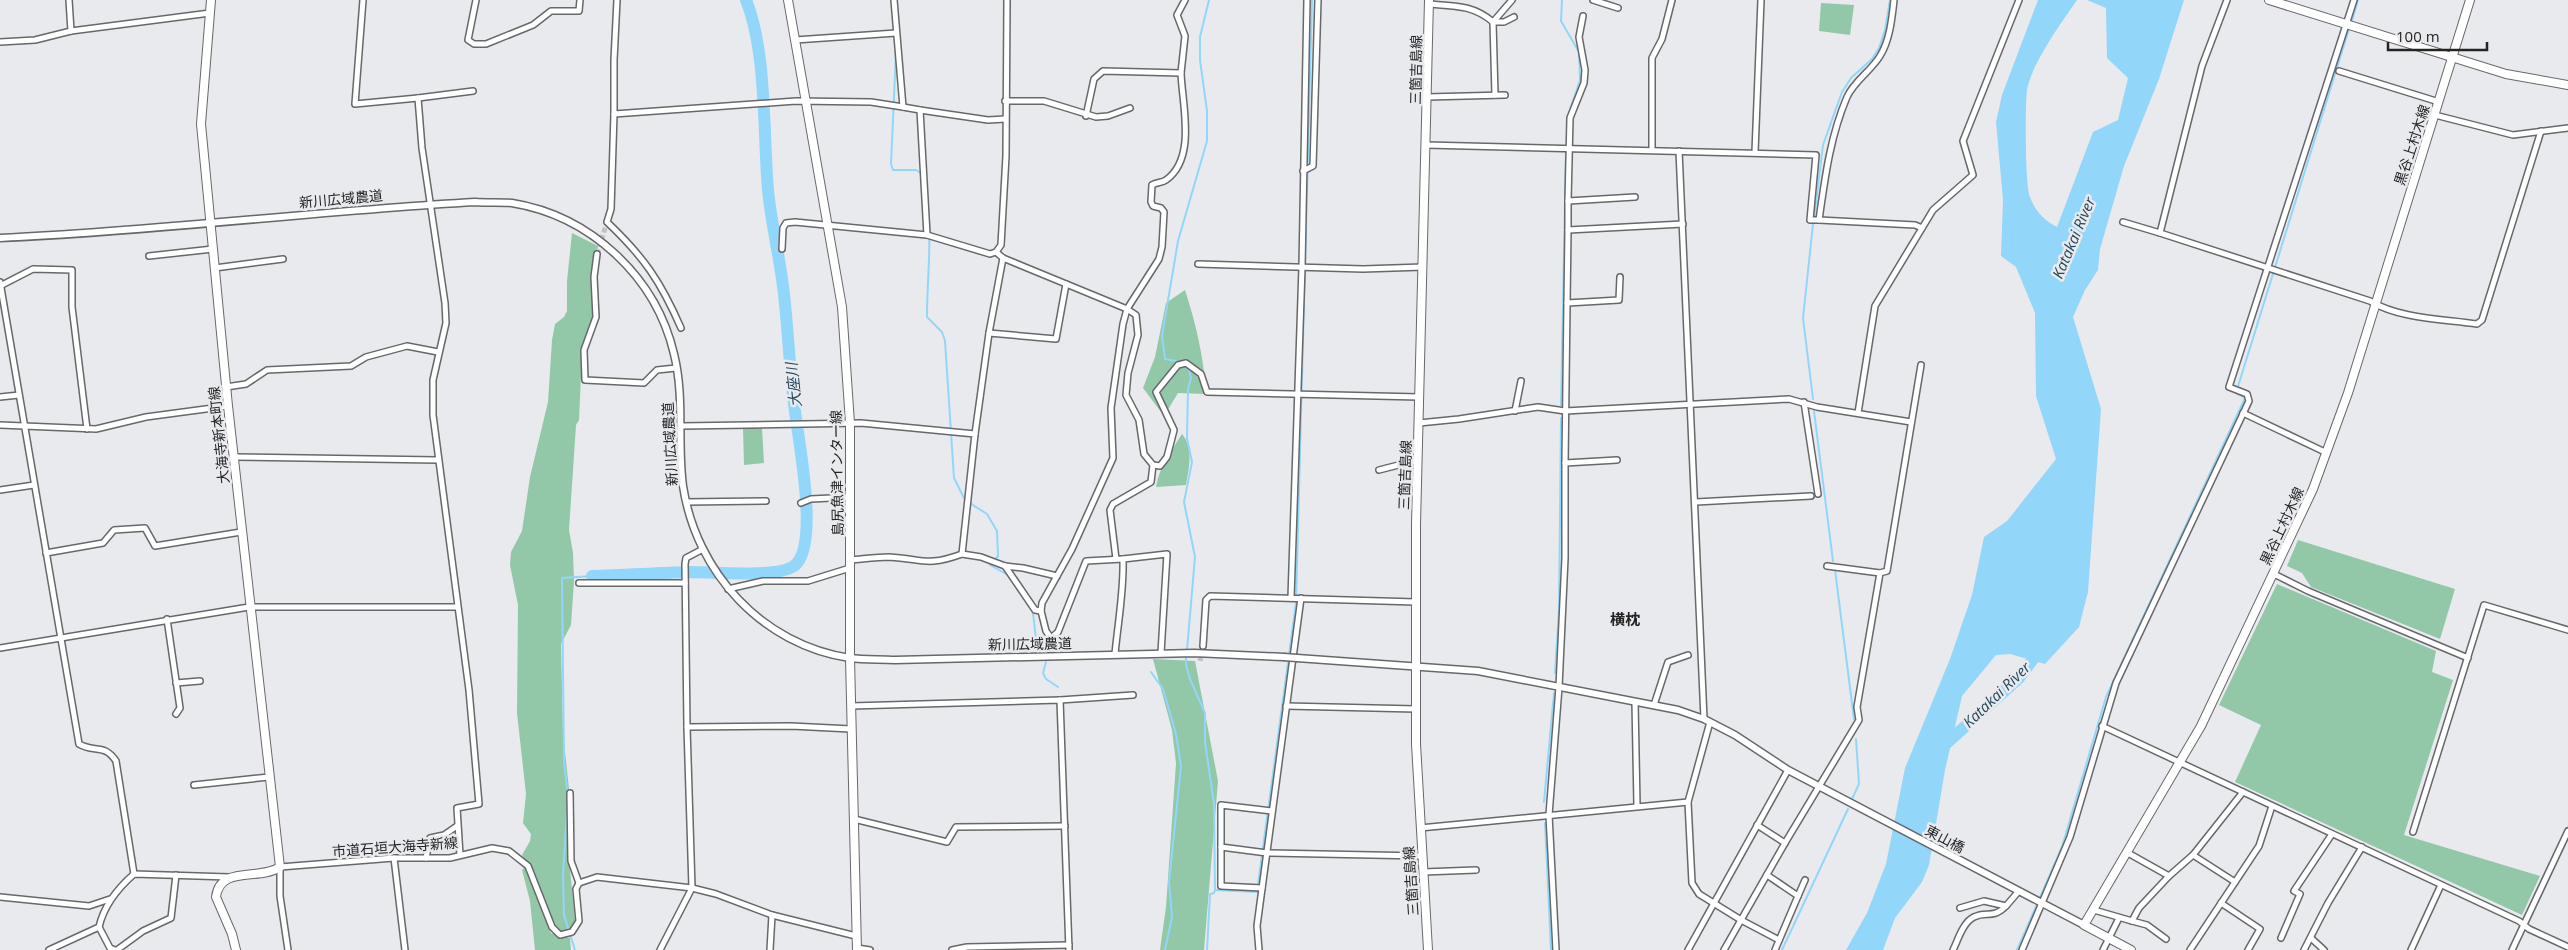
<svg xmlns="http://www.w3.org/2000/svg" width="2568" height="950" font-family="'Open Sans','Noto Sans JP',sans-serif">
<rect width="100%" height="100%" fill="#e9eaee"/>
<g fill="#92c8a7">
<path d="M1821 3 1854 5 1850 35 1819 31Z"/>
<path d="M572 233 598 246 592 278 594 316 582 354 579 420 576 425 569 530 573 553 574 581 571 625 561 644 563 733 569 789V859L575 920 570 931 561 933 554 926 534 871 522 855 530 841 531 834 523 823 526 794 517 713 518 605 510 565 511 552 522 531 530 477 548 402 552 340 555 324 564 317 567 311V281Z"/>
<path d="M1185 290C1196 324 1204 358 1206 394L1178 393 1164 416 1143 388 1155 357 1166 303Z"/>
<path d="M743 428H762L764 463 744 465Z"/>
<path d="M1182 434C1194 448 1189 469 1186 485L1156 487C1159 468 1171 451 1182 434Z"/>
<path d="M2298 540 2455 589 2440 639 2311 587 2302 573 2287 566Z"/>
<path d="M2277 584 2436 651 2432 672 2453 680 2404 835 2540 876 2522 915 2235 782 2261 725 2219 705Z"/>
<path d="M1153 659 1195 661 1218 781 1204 950H1160L1166 907 1176 763 1172 730Z"/>
<path d="M525 867 551 933 570 938 571 950H535L530 901 522 870Z"/>
</g>
<path fill="#92d6f9" d="M2038 0H2077C2061 23 2032 63 2027 90 2025 105 2025 185 2030 197 2035 211 2044 220 2057 227L2093 132 2118 120 2128 78 2107 58 2106 8 2087 0H2184L2159 79 2124 166 2100 249 2098 270 2085 290 2073 317 2101 409 2088 592 2079 627 2045 664 2010 654 1996 655 1962 696 1945 770 1929 865 1922 882 1895 918 1883 950H1846L1867 913 1886 864 1905 768 1950 659 1972 595 1984 537 2007 521 2056 459 2036 396 2035 313 2016 267 2001 256 2003 200 1996 122 2002 95Z"/>
<g fill="none" stroke-linecap="round" stroke-linejoin="round">
<g stroke="#92d6f9" stroke-width="2">
<path d="M897 0V10"/>
<path d="M1562 0 1561 21 1579 52 1580 80 1568 116 1567 140"/>
<path d="M2351 24 2358 0"/>
<path d="M896 52 891 164 893 170H916L921 173"/>
<path d="M928 205C932 243 927 279 927 317L942 332 945 341 954 478 965 500 987 514 997 531 998 556 990 565 1008 575"/>
<path d="M1814 218 1823 145 1842 92 1851 78 1872 59 1879 48 1885 30 1890 0"/>
<path d="M1176 361 1165 359 1162 336 1178 241 1207 141V111L1200 60V37L1209 0"/>
<path d="M1185 366 1189 370 1191 378 1188 389 1187 438 1192 462 1184 502 1195 557 1187 650"/>
<path d="M1813 399 1803 318 1813 224"/>
<path d="M1561 405 1566 153"/>
<path d="M1814 411 1833 561"/>
<path d="M1835 570 1854 719"/>
<path d="M1027 602 1033 613 1036 639 1045 650"/>
<path d="M1186 655V665L1190 679 1205 713V742L1214 804 1215 890 1214 893 1210 894 1207 950"/>
<path d="M1046 662 1043 673 1046 679 1058 687"/>
<path d="M1151 672 1163 689 1176 734 1181 766 1169 882 1172 917 1165 950"/>
<path d="M1555 673 1559 610 1561 418"/>
<path d="M1852 799 1859 784 1856 739"/>
<path d="M1544 802 1554 693"/>
<path d="M1545 823 1551 950"/>
<path d="M1215 890 1257 892 1296 603 1312 0"/>
<path d="M575 950 564 915 563 874 568 797 564 762 562 578 592 576"/>
<path d="M1782 950 1848 809"/>
<path d="M2017 950 2062 847 2106 697 2245 398 2236 393 2349 29"/>
</g>
<g stroke="#92d6f9" stroke-width="12">
<path d="M592 576C625 575 657 573 690 572 712 572 778 578 794 566 821 546 797 435 794 403 789 364 788 325 783 286 779 254 771 222 768 190 763 133 767 52 746 0"/>
<path d="M1940 749 2019 678 2042 647"/>
</g>
<g stroke="#c2c2c6" stroke-width="5" stroke-dasharray="5 2.5" stroke-linecap="butt">
<path d="M597 254 607 222"/>
<path d="M1200 661 1202 651"/>
</g>
<g stroke="#67686b" stroke-width="8">
<g id="minor">
<path d="M69 0 71 31"/>
<path d="M363 0 355 104 418 98 422 148 445 303 446 323 433 380V415L469 690 479 804 457 808 460 855"/>
<path d="M476 0 468 40 474 44H486L533 25 551 11H579L580 0"/>
<path d="M617 0 614 60V114L796 101 871 102 903 107 894 0"/>
<path d="M1593 0 1618 8"/>
<path d="M1894 0C1892 18 1890 40 1880 56 1871 71 1854 81 1847 97 1830 137 1825 178 1819 220L1915 225 1922 228"/>
<path d="M2227 0 2202 66 2160 233 2370 301C2400 319 2443 319 2477 324L2482 320 2541 131"/>
<path d="M1429 4C1455 6 1473 5 1493 22L1512 0"/>
<path d="M1583 16 1579 37 1585 70 1584 83 1570 118 1568 201 1635 197"/>
<path d="M795 40 896 33"/>
<path d="M0 42 35 40 71 31 210 13"/>
<path d="M2339 71 2439 102"/>
<path d="M1181 73 1185 36 1177 15 1185 0"/>
<path d="M1495 95 1493 22H1504L1514 17"/>
<path d="M1427 97 1505 95"/>
<path d="M418 98 473 91"/>
<path d="M1005 101H1044L1096 117 1108 116 1130 108"/>
<path d="M903 107 920 110 927 235"/>
<path d="M920 110 988 120 1005 119"/>
<path d="M614 114 611 209 607 222C644 257 661 282 681 328"/>
<path d="M2435 115 2513 135 2568 128"/>
<path d="M1426 145 1816 155 1810 220H1819"/>
<path d="M1652 150V58L1662 39 1672 0"/>
<path d="M1679 151 1704 719"/>
<path d="M1755 152 1761 0"/>
<path d="M1303 171 1313 166 1318 0"/>
<path d="M1568 201V230L1683 224"/>
<path d="M2123 222 2160 233"/>
<path d="M1568 230 1567 303 1619 300 1620 277"/>
<path d="M782 249 783 228 786 223 795 222 927 235 990 254 996 252 1001 245 1006 156 1007 0"/>
<path d="M996 252 1003 258 1127 309 1136 315 1138 335 1128 373 1126 395 1139 420 1144 454 1153 465 1160 466 1167 457 1174 430 1156 392 1178 365 1186 363 1201 374 1207 392 1419 397"/>
<path d="M597 254 594 277 596 317 584 350 585 380 644 383 657 370 676 368"/>
<path d="M149 256 213 249"/>
<path d="M1198 264 1363 269 1423 267"/>
<path d="M215 268 283 259"/>
<path d="M0 282 79 744C94 753 104 743 116 761L134 874"/>
<path d="M0 286 33 269 72 270V307L87 429"/>
<path d="M1567 303 1565 463 1617 460"/>
<path d="M989 333 1003 258"/>
<path d="M226 387 246 384 267 370 351 366 366 357 407 346 438 352"/>
<path d="M0 397 19 395"/>
<path d="M1804 402 1818 494"/>
<path d="M1515 411 1521 381"/>
<path d="M1858 413 1875 306 1933 210 1973 175 1963 141 2019 0"/>
<path d="M2243 413 2327 453"/>
<path d="M1419 423 1459 419 1538 407 1565 411 1789 399 1817 407 1911 422"/>
<path d="M0 425 96 429 146 417 228 406"/>
<path d="M682 426 861 423 975 434 962 554C926 567 924 559 889 557 877 557 863 559 850 560"/>
<path d="M975 434 989 333 1056 339 1066 284"/>
<path d="M233 457 437 460"/>
<path d="M1379 470 1418 460"/>
<path d="M0 490 34 485"/>
<path d="M686 502 766 501"/>
<path d="M1696 502 1811 496"/>
<path d="M801 503 811 499 851 497"/>
<path d="M46 553 103 543 114 530 145 528 155 546 241 532"/>
<path d="M962 554 981 557 1005 566 1023 568 1057 576"/>
<path d="M1116 559 1110 510 1113 504 1151 482 1153 465"/>
<path d="M1005 566 1035 610 1041 611 1042 603 1072 549 1113 458 1111 408 1123 324 1127 309 1159 259 1162 247 1164 212 1161 208 1153 206 1151 202 1152 185C1157 182 1162 183 1166 180 1197 158 1182 104 1181 73L1103 71 1094 79 1086 116"/>
<path d="M1827 566 1880 573"/>
<path d="M2274 574 2308 591 2468 658"/>
<path d="M579 583H685"/>
<path d="M728 589 763 581H808L850 568"/>
<path d="M1291 598 1302 267 1307 0"/>
<path d="M1041 611 1046 631 1051 638 1058 632 1086 561 1123 559"/>
<path d="M167 619 180 708 176 714"/>
<path d="M1203 646 1206 600 1210 596 1416 602"/>
<path d="M0 648 249 607H456"/>
<path d="M1115 654C1118 622 1124 591 1123 559L1167 554 1161 653"/>
<path d="M176 683 200 681"/>
<path d="M1060 700 1133 695"/>
<path d="M1635 702 1637 805"/>
<path d="M1654 705 1668 662 1688 655"/>
<path d="M851 706 1060 700 1069 950"/>
<path d="M1286 706 1416 709"/>
<path d="M1710 722 1688 802 1692 883 1699 894 1741 920 1785 843"/>
<path d="M2102 726 2519 921 2529 929 2568 947"/>
<path d="M687 727 791 726 851 729"/>
<path d="M194 785 269 777"/>
<path d="M570 793 571 861 579 883"/>
<path d="M1272 811 1221 805V847L1267 853 1422 856"/>
<path d="M854 819 947 842 956 827 1065 826"/>
<path d="M1757 825 1785 843 1859 720 1857 707 1880 573 1887 571 1921 365"/>
<path d="M1420 828 1688 802"/>
<path d="M2413 832 2484 605 2568 630"/>
<path d="M1221 847V886L1262 888"/>
<path d="M2128 853 2169 876 2193 855"/>
<path d="M394 858 405 950"/>
<path d="M426 858 430 838 444 835 457 826"/>
<path d="M1423 872 1476 870"/>
<path d="M1767 875 1798 896 1805 880"/>
<path d="M2235 882 2193 855 2243 792"/>
<path d="M0 897 89 906 110 899"/>
<path d="M2221 903 2260 929 2248 950"/>
<path d="M1960 908 1984 901 2006 906 2018 892"/>
<path d="M2094 910 2132 921 2139 908 2169 876"/>
<path d="M2132 921 2147 925 2166 939"/>
<path d="M99 927 110 948 115 950"/>
<path d="M2281 938 2300 894 2294 891 2332 834"/>
<path d="M2311 938 2324 950"/>
<path d="M857 948 870 950"/>
<path d="M49 950 99 927C104 905 118 888 134 874L229 877"/>
<path d="M117 950 143 931 171 918 176 875"/>
<path d="M288 950 280 896V867L394 858H450L492 848 509 851 528 866 552 927 560 935 572 932 579 921 576 889 579 883 597 877 692 888 716 894 772 915 856 936"/>
<path d="M660 950 692 888 687 727 685 564 686 558 703 549"/>
<path d="M770 950 772 915"/>
<path d="M952 950 967 947 1069 945"/>
<path d="M1259 950 1257 926 1301 598"/>
<path d="M1556 950 1549 815 1559 687 1565 558V463"/>
<path d="M1688 950 1788 770"/>
<path d="M1724 950 1741 920 1779 940"/>
<path d="M1775 950 1798 896"/>
<path d="M1953 950C1958 940 1963 922 1974 917 1987 910 1992 920 2006 906"/>
<path d="M2022 950 2070 837 2116 683 2249 401 2247 394 2229 387 2354 0"/>
<path d="M2103 950 2119 918"/>
<path d="M2190 950 2259 846 2272 806"/>
<path d="M2304 950 2328 903 2362 847"/>
<path d="M2411 950 2441 885"/>
<path d="M2512 950 2568 831"/>
</g>
</g>
<g stroke="#67686b" stroke-width="9">
<g id="tertiary">
<path d="M0 238C159 231 316 211 475 202 487 203 500 202 512 203 591 216 656 277 674 354 685 398 677 442 683 486 696 572 762 645 850 658 865 660 880 659 895 660L1194 653 1284 657"/>
<path d="M1297 658 1478 671 1678 710 1704 719 1735 735 1788 770 2084 925"/>
</g>
</g>
<g stroke="#67686b" stroke-width="10">
<g id="secondary">
<path d="M211 0 201 124 228 406 280 867"/>
<path d="M1428 950 1416 744V524L1429 0"/>
<path d="M2131 950 2084 925 2201 726 2313 489 2348 393 2470 0"/>
</g>
</g>
<g stroke="#67686b" stroke-width="10">
<g id="primary">
<path d="M788 0 842 307 850 423V658L857 950"/>
<path d="M2269 0 2506 74 2568 85"/>
<path d="M236 950 232 934 216 897C220 865 259 881 280 867"/>
</g>
</g>
<use href="#minor" stroke="#fff" stroke-width="5"/>
<use href="#tertiary" stroke="#fff" stroke-width="6"/>
<use href="#secondary" stroke="#fff" stroke-width="8"/>
<use href="#primary" stroke="#fff" stroke-width="8"/>
<g stroke="#67686b" stroke-width="9" stroke-linecap="butt">
<path id="tertiary-bridge" d="M1284 657 1297 658"/>
</g>
<use href="#tertiary-bridge" stroke="#fff" stroke-width="6"/>
</g>
<g text-anchor="middle" stroke-width="5" stroke-linejoin="round" paint-order="stroke">
<g font-size="14" fill="#242425" stroke="#e9eaee">
<text transform="translate(1416 70) rotate(-89)" y="5">三箇吉島線</text>
<text transform="translate(2412 145) rotate(-72)" y="5">黒谷上村木線</text>
<text transform="translate(341 199) rotate(-5)" y="5">新川広域農道</text>
<text transform="translate(219 435) rotate(-96)" y="5">大海寺新本町線</text>
<text transform="translate(670 444) rotate(-93)" y="5">新川広域農道</text>
<text transform="translate(837 473) rotate(-91)" y="5">島尻魚津インター線</text>
<text transform="translate(1405 475) rotate(-88)" y="5">三箇吉島線</text>
<text transform="translate(2282 526) rotate(-65)" y="5">黒谷上村木線</text>
<text transform="translate(1030 644) rotate(-1)" y="5">新川広域農道</text>
<text transform="translate(1945 839) rotate(28)" y="5">東山橋</text>
<text transform="translate(395 847) rotate(-4)" y="5">市道石垣大海寺新線</text>
<text transform="translate(1411 881) rotate(-94)" y="5">三箇吉島線</text>
</g>
<g font-size="15" font-style="italic" fill="#23495c" stroke="#e9eaee">
<text transform="translate(2074 238) rotate(-67)" y="5">Katakai River</text>
<text transform="translate(794 385) rotate(-96)" y="5">大座川</text>
<text transform="translate(1997 695) rotate(-44)" y="5">Katakai River</text>
</g>
<g font-size="15" font-weight="bold" fill="#242425" stroke="#e9eaee">
<text x="1625" y="625">横枕</text>
</g>
</g>
<path d="M2388 42v8h99v-8" fill="none" stroke="#242425" stroke-width="2.5"/>
<text x="2396" y="42" font-size="15" fill="#242425" stroke="#e9eaee" stroke-width="4" paint-order="stroke">100 m</text>
</svg>
